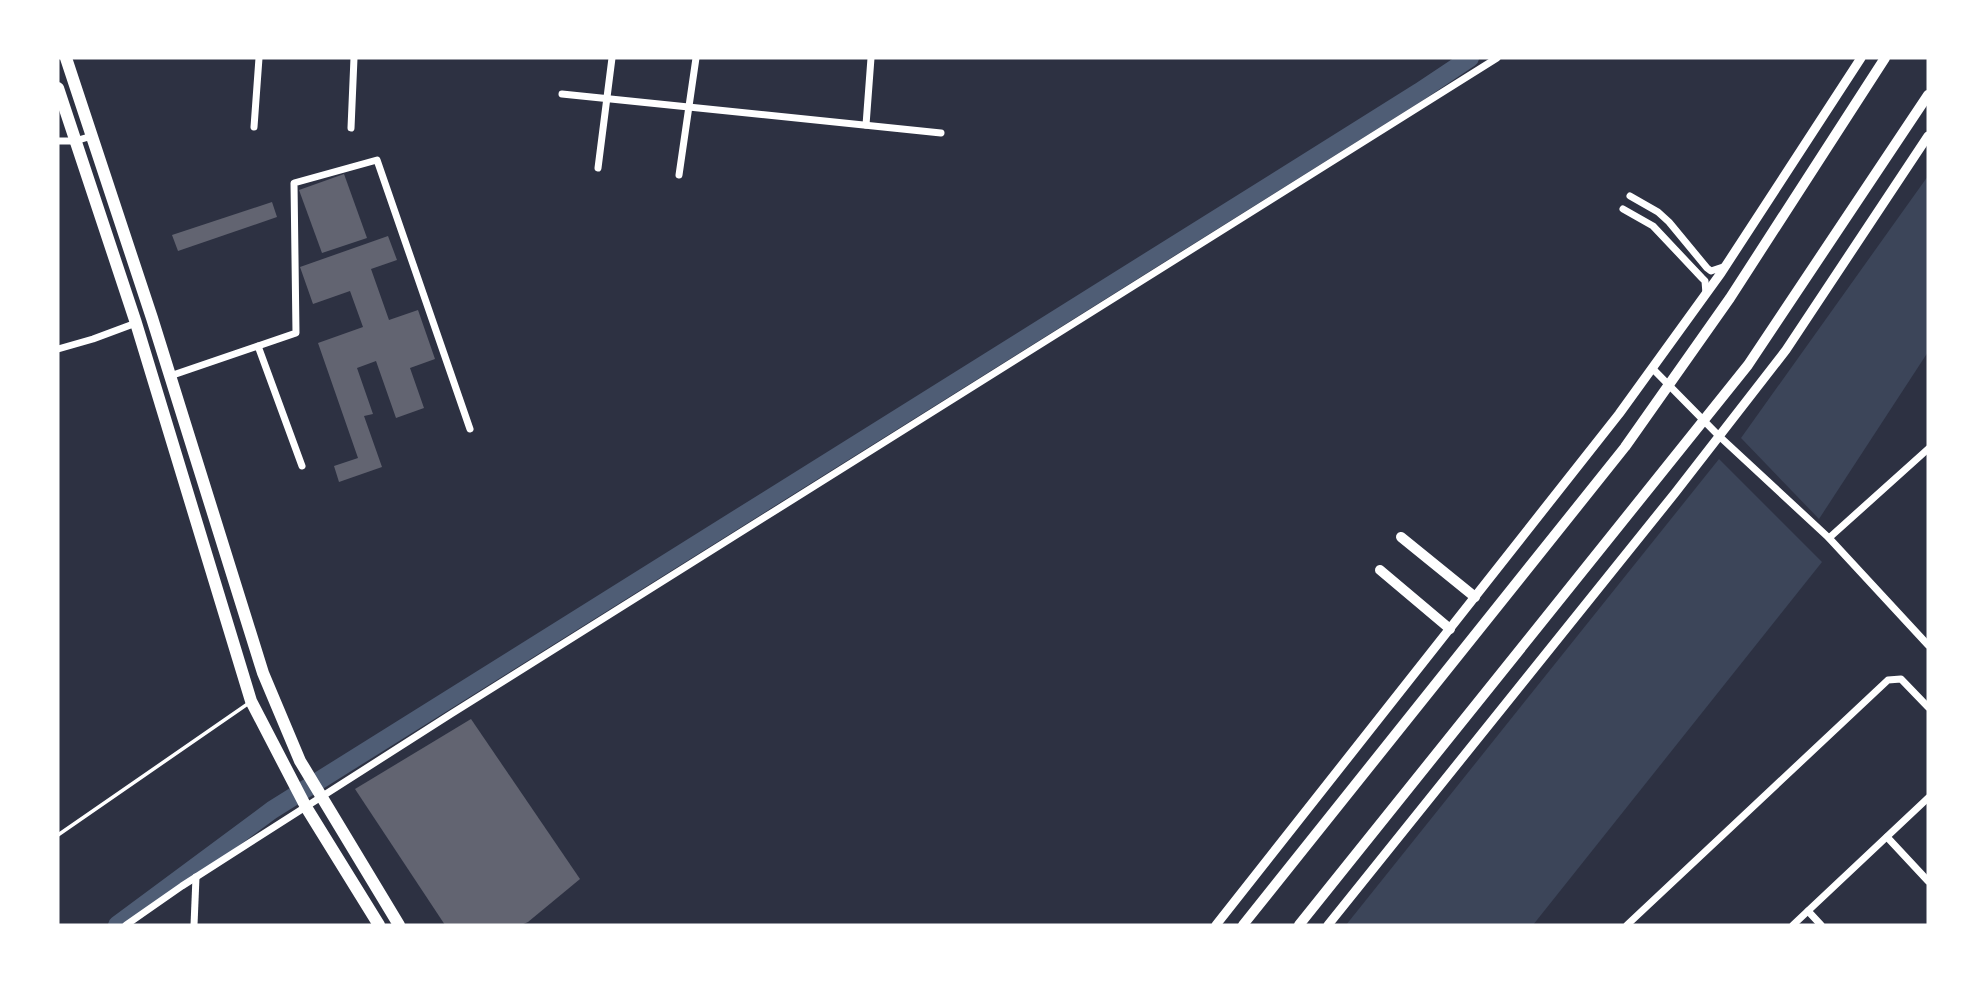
<svg xmlns="http://www.w3.org/2000/svg" width="1986" height="983" font-family="Signika,sans-serif">
<rect width="100%" height="100%" fill="#2d3142"/>
<g fill="#3c4559">
<path d="M1928 176V352L1819 519 1741 438Z"/>
<path d="M1719 459 1822 562 1533 925H1346Z"/>
</g>
<g fill="none" stroke-linecap="round" stroke-linejoin="round">
<path stroke="#4f5d75" stroke-width="18" d="M117 925 272 810 1419 92 1470 58"/>
</g>
<g fill="#626471">
<path d="M344 174 367 238 322 253 299 190Z"/>
<path d="M272 202 277 217 178 251 172 235Z"/>
<path d="M388 236 397 260 371 269 389 320 418 310 435 359 410 368 424 408 396 418 376 361 357 368 373 414 364 416 382 467 339 482 334 466 358 458 318 343 363 327 350 291 313 304 300 267Z"/>
<path d="M471 719 580 879 528 922 521 925H445L355 789Z"/>
</g>
<g fill="none" stroke-linecap="round" stroke-linejoin="round">
<path stroke="#fff" stroke-width="3.5" d="M58 835 249 703"/>
<g stroke="#fff" stroke-width="7">
<path d="M562 94 941 133"/>
<path d="M866 125 871 58"/>
<path d="M254 127 259 58"/>
<path d="M351 128 354 58"/>
<path d="M58 141H75L92 136"/>
<path d="M598 168 612 58"/>
<path d="M679 175 696 58"/>
<path d="M1630 196 1658 212 1669 222 1707 268 1711 271 1726 266"/>
<path d="M1623 209 1653 226 1702 278 1705 281 1706 294"/>
<path d="M258 346 302 466"/>
<path d="M58 349 93 339 136 323"/>
<path d="M1652 368 1719 436 1829 538 1928 645"/>
<path d="M170 376 296 333 294 183 377 160 470 429"/>
<path d="M1829 538 1928 449"/>
<path d="M1887 837 1928 881"/>
<path d="M1808 911 1821 925"/>
<path d="M126 925 182 886 451 714 1497 58"/>
<path d="M194 925 196 877"/>
<path d="M1627 925 1888 680 1901 679 1928 707"/>
<path d="M1793 925 1928 798"/>
</g>
<g stroke="#fff" stroke-width="9">
<path d="M1216 925 1619 414 1721 273 1861 58"/>
<path d="M1328 925 1675 493 1786 350 1928 136"/>
</g>
<g stroke="#fff" stroke-width="10">
<path d="M1401 537 1475 597"/>
<path d="M1380 570 1450 629"/>
<path d="M1243 925 1625 447 1730 298 1885 58"/>
<path d="M1299 925 1748 365 1928 95"/>
</g>
<g stroke="#fff" stroke-width="12">
<path d="M66 58 152 318 263 673 300 761 399 925"/>
<path d="M58 88 136 323 251 701 306 807 379 925"/>
</g>
</g>
<rect width="1986" height="983" fill="none" stroke="#ffffff" stroke-width="119"/>
</svg>
